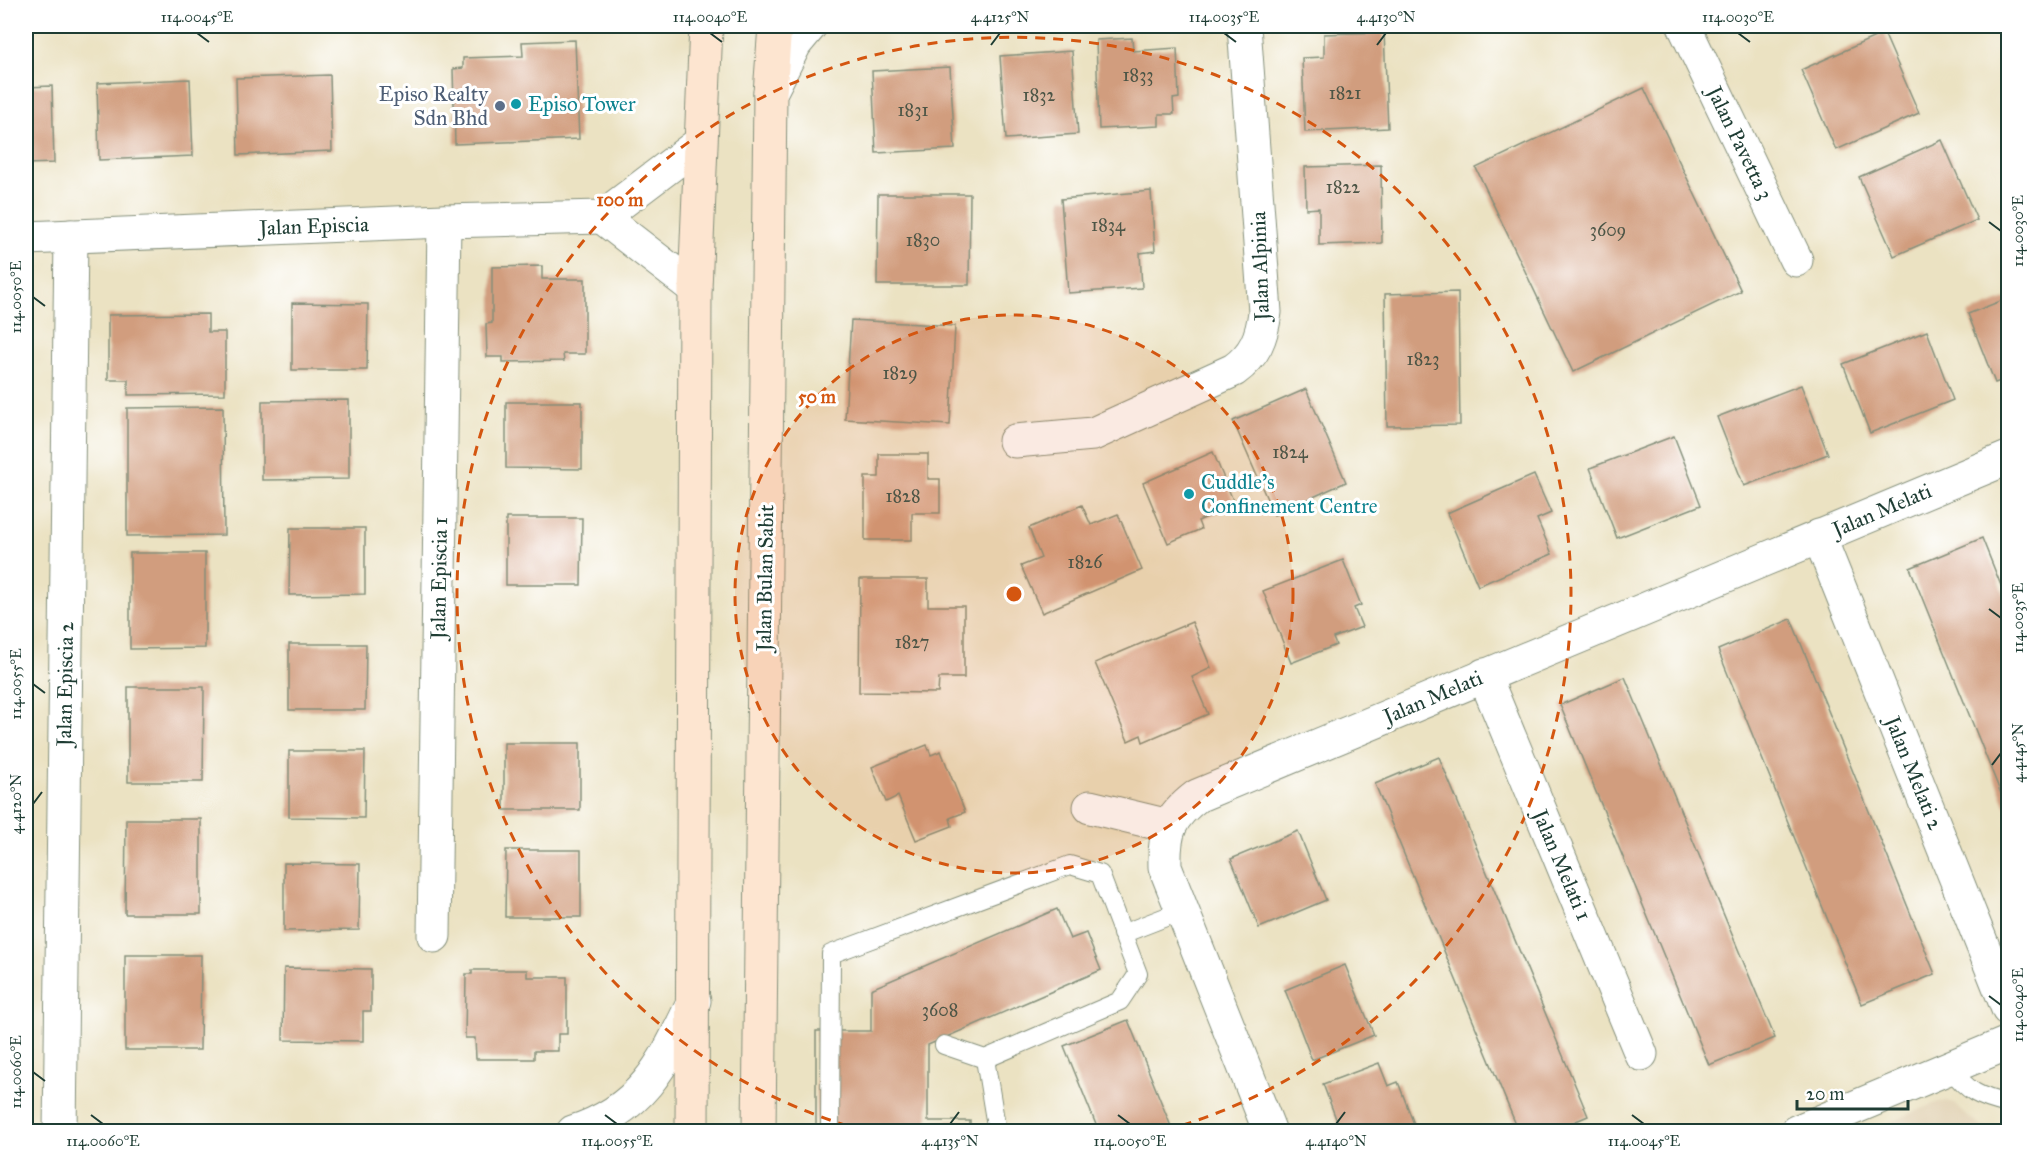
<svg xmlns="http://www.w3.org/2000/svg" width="2034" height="1157" font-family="'IM FELL Great Primer',serif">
<rect width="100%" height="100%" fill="#fff"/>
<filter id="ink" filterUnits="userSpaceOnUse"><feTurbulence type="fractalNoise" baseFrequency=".0167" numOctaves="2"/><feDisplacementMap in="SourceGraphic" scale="12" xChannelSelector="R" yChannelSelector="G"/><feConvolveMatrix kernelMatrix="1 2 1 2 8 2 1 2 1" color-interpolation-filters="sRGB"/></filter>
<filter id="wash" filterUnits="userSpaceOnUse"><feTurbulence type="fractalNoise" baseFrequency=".008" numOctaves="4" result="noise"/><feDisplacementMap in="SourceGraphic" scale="24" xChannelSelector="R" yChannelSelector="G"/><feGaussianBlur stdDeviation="1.35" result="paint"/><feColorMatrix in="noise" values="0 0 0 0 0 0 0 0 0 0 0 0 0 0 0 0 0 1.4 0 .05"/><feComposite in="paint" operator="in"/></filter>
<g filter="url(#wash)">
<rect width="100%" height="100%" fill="#ebe2c2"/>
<path fill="#e2d3b5" d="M1947 1101 1956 1105 1968 1117 1982 1127 2008 1129V1131H1870L1938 1102Z"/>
<g id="blocks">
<g fill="#d19d7e">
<path d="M1384 32 1388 128 1305 132 1302 58 1324 57V34Z"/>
<path d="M1884 33 1919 113 1836 150 1801 70Z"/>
<path d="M1132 38 1133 51 1177 48 1179 98 1173 99 1174 114H1159V126L1099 129 1096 40Z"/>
<path d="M575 40 579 139 455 144 453 69 463 68V58L523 56 522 42Z"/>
<path d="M1072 51 1078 134 1006 139 1000 56Z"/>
<path d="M950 67 955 149 876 153 872 71Z"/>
<path d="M330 75 332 151 238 155 236 78Z"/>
<path d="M190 79 193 156 99 160 97 83Z"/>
<path d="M52 86 54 163 26 164V87Z"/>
<path d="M1644 88 1741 291 1573 372 1476 168Z"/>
<path d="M1942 140 1977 220 1894 256 1859 177Z"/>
<path d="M1381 165 1382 243 1319 245V208L1306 209 1305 167Z"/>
<path d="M1151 191 1155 251 1140 253 1142 288 1068 293 1061 199Z"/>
<path d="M878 194H970L969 285H877Z"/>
<path d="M542 266V279H585V354H563L564 361 503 362V357H487L486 324 492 323V267Z"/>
<path d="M1458 292 1460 425 1387 426 1385 294Z"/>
<path d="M2008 298V378L1995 383 1968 314Z"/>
<path d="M292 303 368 304 367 370H292Z"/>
<path d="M208 314V332H225V394L128 395V380H108V315Z"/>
<path d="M851 320 955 326 950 425 845 419Z"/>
<path d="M1927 331 1953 400 1870 433 1843 364Z"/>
<path d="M1801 385 1828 454 1744 486 1717 417Z"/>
<path d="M1306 389 1346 482 1274 515 1233 421Z"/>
<path d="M349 400V479L262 480V401Z"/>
<path d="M506 402H582V469L506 468Z"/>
<path d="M223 407 224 535 127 536V408Z"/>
<path d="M1674 436 1701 505 1617 538 1590 468Z"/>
<path d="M1213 452 1235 505 1198 521 1201 529 1168 543 1143 483Z"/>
<path d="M879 454H928V479H940V513H912V540H865V477H879Z"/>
<path d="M1534 475 1551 513 1537 519 1552 554 1478 586 1447 513Z"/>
<path d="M1082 505 1091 525 1118 514 1142 570 1042 613 1021 566 1041 558 1029 528Z"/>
<path d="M506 518H582L581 585H506Z"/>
<path d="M290 528H365V594L289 595Z"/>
<path d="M1982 538 2008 603V811L1910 568Z"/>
<path d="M130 553H205V648L130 649Z"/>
<path d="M1343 560 1361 605 1354 608 1362 627 1333 638 1336 645 1291 663 1263 591Z"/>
<path d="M860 579H928V606H964V678H939L938 693 859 692Z"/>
<path d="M1791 619 1935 974 1862 1004 1718 650Z"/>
<path d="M1192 622 1211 668 1192 677 1208 714 1143 742 1141 735 1128 741 1095 663Z"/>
<path d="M289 644H366L365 710H289Z"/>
<path d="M1625 677 1775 1038 1709 1065 1560 705Z"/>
<path d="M128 687H204L203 782H128Z"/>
<rect x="504" y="743" width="76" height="67"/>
<path d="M927 745 931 755 941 751 965 812 950 818 952 826 916 840 898 796 886 802 872 767Z"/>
<path d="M289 751H365L364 818 289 817Z"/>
<path d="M1439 757 1588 1116 1550 1132H1519L1375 784Z"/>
<path d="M126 819H201V914H125Z"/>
<path d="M1298 831 1326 900 1259 928 1231 859Z"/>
<path d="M506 850H581V917H505Z"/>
<path d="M284 863 360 864 359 930 284 931Z"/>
<path d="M1057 909 1070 939 1086 933 1101 970 928 1045V1121H970V1132H816V1031H871V989Z"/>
<path d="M125 955H201L200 1050H125Z"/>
<path d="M1345 965 1374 1035 1312 1060 1285 990Z"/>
<path d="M284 968 371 969V1011H363V1041L283 1040Z"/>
<path d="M472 970H527V977H567V1034H558V1051H534V1059H476L475 1038H465L466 974H472Z"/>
<path d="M1128 1020 1172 1129 1164 1132H1099L1064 1046Z"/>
<path d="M1379 1063 1388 1086 1398 1082 1417 1132H1341L1323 1084Z"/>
</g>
</g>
</g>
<g filter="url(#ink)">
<use href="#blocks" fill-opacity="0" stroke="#85907b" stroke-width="1.5"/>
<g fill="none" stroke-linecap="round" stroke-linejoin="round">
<g stroke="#85907b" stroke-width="20">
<g id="lane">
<path d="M1122 934 1181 911"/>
<path d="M985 1059 997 1132"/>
<path d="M1950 1068C1968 1092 1979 1097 2008 1104"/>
<path d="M830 1132 831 954 1070 865 1100 874 1138 974 1120 1001 985 1059 944 1045"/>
</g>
</g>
<g stroke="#85907b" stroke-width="35">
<g id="street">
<path d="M1684 26 1796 260"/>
<path d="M770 93 795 44 810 26"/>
<path d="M602 217 695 289"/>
<path d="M26 238 444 221 602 217 700 143"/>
<path d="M1015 441 1093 434 1234 370C1255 355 1262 337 1265 312L1244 26"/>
<path d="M1819 536 2008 1009"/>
<path d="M1484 675 1641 1054"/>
<path d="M1090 807 1169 826"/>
<path d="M434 936 444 221"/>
<path d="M60 1132 71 236"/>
<path d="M573 1132C644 1109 664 1063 694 1001"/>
<path d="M1270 1132 1165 867C1164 832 1169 817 1197 796L2008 458"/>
<path d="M1796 1132 2008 1043"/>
</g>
</g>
<g stroke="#85907b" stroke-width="35">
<g id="secondary">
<path d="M692 1132 695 289 706 26"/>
<path d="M759 1132 770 93 775 26"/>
</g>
</g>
<use href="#lane" stroke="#fff" stroke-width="18"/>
<use href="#street" stroke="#fff" stroke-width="33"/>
<use href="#secondary" stroke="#fde5d0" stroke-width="33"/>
</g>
</g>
<path fill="none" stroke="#1f3d34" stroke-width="2" d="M197 33 209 42M710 33 722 42M1224 33 1236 42M1738 33 1750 42M991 45 1000 33M1377 45 1386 33M1989 222 2001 231M33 297 45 306M1989 609 2001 618M33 684 45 693M1992 765 2001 753M33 804 42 792M1989 996 2001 1005M33 1072 45 1081M91 1115 103 1124M605 1115 617 1124M1118 1115 1130 1124M1632 1115 1644 1124M950 1124 959 1112M1336 1124 1345 1112"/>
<circle cx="1014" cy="594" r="279" fill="#d45610" fill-opacity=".12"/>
<g fill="none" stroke="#d45610" stroke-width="3" stroke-dasharray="10 8">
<circle cx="1014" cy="594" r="279"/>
<path d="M865 1131A557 557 0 1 1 1163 1131"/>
</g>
<g fill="#0f9aa8" stroke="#fff" stroke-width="2">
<circle cx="516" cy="104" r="6"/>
<circle cx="1189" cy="494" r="6"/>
</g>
<circle fill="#5c6f8a" stroke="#fff" stroke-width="2" cx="500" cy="106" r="6"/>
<g text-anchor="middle" stroke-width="6" stroke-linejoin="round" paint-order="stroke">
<g font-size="18" fill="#4c5546">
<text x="1138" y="81">1833</text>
<text x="1345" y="99">1821</text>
<text x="1039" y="101">1832</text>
<text x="913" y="116">1831</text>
<text x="1343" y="193">1822</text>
<text x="1108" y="231">1834</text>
<text x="1608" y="236">3609</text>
<text x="923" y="246">1830</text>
<text x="1423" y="365">1823</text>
<text x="900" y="379">1829</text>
<text x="1290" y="458">1824</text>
<text x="903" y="502">1828</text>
<text x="1085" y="568">1826</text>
<text x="912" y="648">1827</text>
<text x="940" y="1016">3608</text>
</g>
<g font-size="21" fill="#4e5e75" stroke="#fff" text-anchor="end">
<text x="488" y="101">Episo Realty<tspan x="488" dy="24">Sdn Bhd</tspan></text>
</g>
<g font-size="21" fill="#0d838f" stroke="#fff" text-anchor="start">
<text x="528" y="111">Episo Tower</text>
<text x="1201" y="489">Cuddle's<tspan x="1201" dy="24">Confinement Centre</tspan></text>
</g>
<g font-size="21" fill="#1f3d34" stroke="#fff">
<text transform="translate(1740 143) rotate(64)" y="7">Jalan Pavetta 3</text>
<text transform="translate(314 226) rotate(-2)" y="7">Jalan Episcia</text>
<text transform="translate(1260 266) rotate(-92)" y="7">Jalan Alpinia</text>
<text transform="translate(1882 510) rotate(-23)" y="7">Jalan Melati</text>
<text transform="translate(439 578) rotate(-89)" y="7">Jalan Episcia 1</text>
<text transform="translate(765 578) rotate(-89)" y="7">Jalan Bulan Sabit</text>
<text transform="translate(65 684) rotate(-89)" y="7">Jalan Episcia 2</text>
<text transform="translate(1433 697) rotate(-23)" y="7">Jalan Melati</text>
<text transform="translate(1914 773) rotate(68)" y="7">Jalan Melati 2</text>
<text transform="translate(1562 865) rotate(67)" y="7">Jalan Melati 1</text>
</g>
</g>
<circle cx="1014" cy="594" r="9" fill="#d45610" stroke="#fff" stroke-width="3"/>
<g font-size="18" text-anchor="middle" font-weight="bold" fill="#d45610" stroke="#fff" stroke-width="6" stroke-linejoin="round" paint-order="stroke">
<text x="620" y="206">100 m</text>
<text x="817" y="403">50 m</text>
</g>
<rect width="2034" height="1157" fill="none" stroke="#fff" stroke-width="66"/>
<path d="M1797 1100v9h111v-9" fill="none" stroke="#1f3d34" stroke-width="3"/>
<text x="1806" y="1100" font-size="18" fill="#1f3d34" stroke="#ffffff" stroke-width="4.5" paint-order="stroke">20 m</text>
<rect x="33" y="33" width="1968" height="1091" fill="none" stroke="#1f3d34" stroke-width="2"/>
<g font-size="15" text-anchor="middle" fill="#1f3d34">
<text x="197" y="22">114.0045°E</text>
<text x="710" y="22">114.0040°E</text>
<text x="1000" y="22">4.4125°N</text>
<text x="1224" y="22">114.0035°E</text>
<text x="1386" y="22">4.4130°N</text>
<text x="1738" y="22">114.0030°E</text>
<text transform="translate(2018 231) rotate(-90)" y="5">114.0030°E</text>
<text transform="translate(16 297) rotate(-90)" y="5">114.0050°E</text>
<text transform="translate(2018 618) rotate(-90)" y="5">114.0035°E</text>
<text transform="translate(16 684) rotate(-90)" y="5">114.0055°E</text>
<text transform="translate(2018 753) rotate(-90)" y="5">4.4145°N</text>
<text transform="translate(16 804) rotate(-90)" y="5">4.4120°N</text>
<text transform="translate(2018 1005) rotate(-90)" y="5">114.0040°E</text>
<text transform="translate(16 1072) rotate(-90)" y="5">114.0060°E</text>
<text x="103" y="1146">114.0060°E</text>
<text x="617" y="1146">114.0055°E</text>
<text x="950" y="1146">4.4135°N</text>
<text x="1130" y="1146">114.0050°E</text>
<text x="1336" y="1146">4.4140°N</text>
<text x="1644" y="1146">114.0045°E</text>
</g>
</svg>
